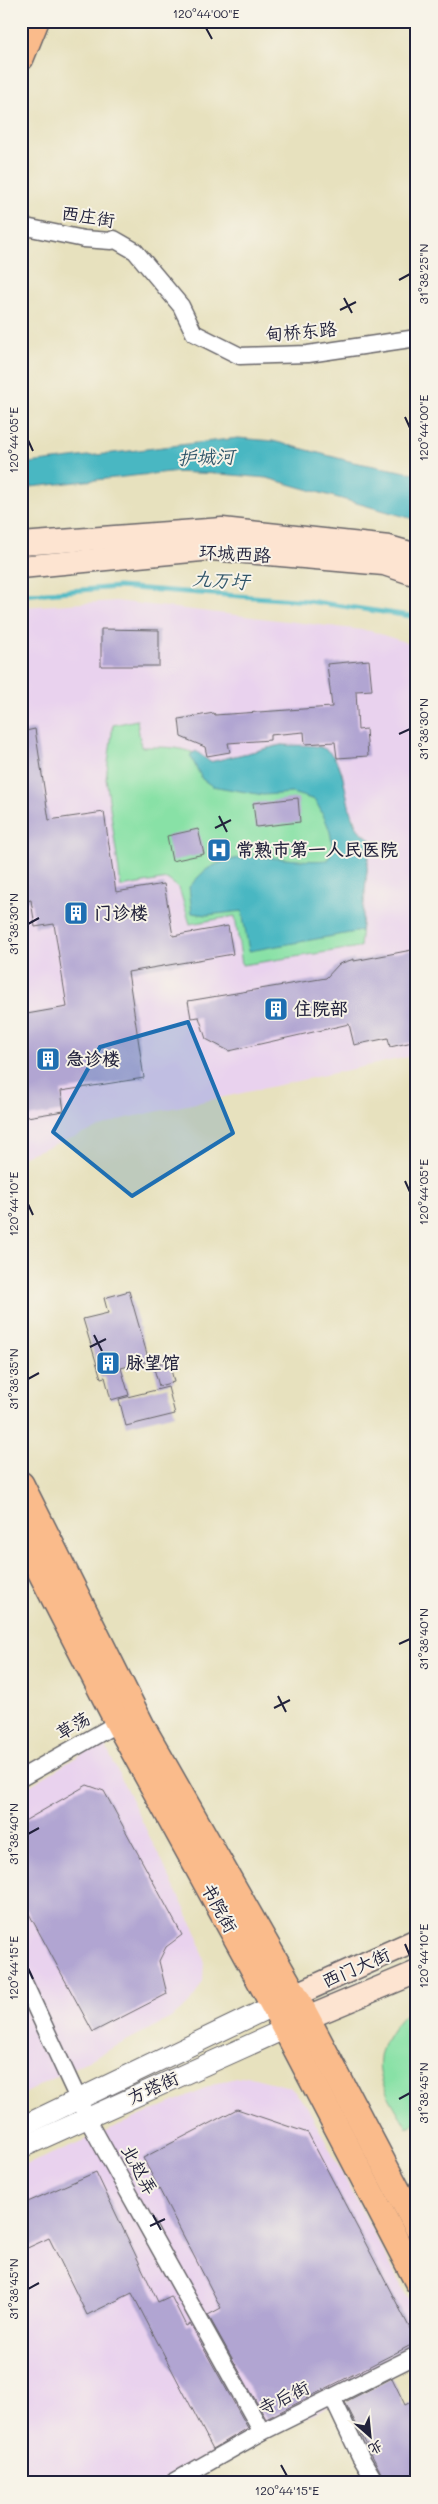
<svg xmlns="http://www.w3.org/2000/svg" width="438" height="2504" font-family="Mali,'LXGW WenKai TC',sans-serif">
<rect width="100%" height="100%" fill="#f7f3e8"/>
<filter id="ink" filterUnits="userSpaceOnUse"><feTurbulence type="fractalNoise" baseFrequency=".02" numOctaves="2"/><feDisplacementMap in="SourceGraphic" scale="10" xChannelSelector="R" yChannelSelector="G"/><feConvolveMatrix kernelMatrix="1 2 1 2 8 2 1 2 1" color-interpolation-filters="sRGB"/></filter>
<filter id="wash" filterUnits="userSpaceOnUse"><feTurbulence type="fractalNoise" baseFrequency=".0096" numOctaves="4" result="noise"/><feDisplacementMap in="SourceGraphic" scale="20" xChannelSelector="R" yChannelSelector="G"/><feGaussianBlur stdDeviation="1.12" result="paint"/><feColorMatrix in="noise" values="0 0 0 0 0 0 0 0 0 0 0 0 0 0 0 0 0 1.4 0 .05"/><feComposite in="paint" operator="in"/></filter>
<g filter="url(#wash)">
<rect width="100%" height="100%" fill="#e7e1be"/>
<g fill="#e9d2ee">
<path d="M116 601 371 631 417 646V1055L122 1119 21 1157V607Z"/>
<path d="M103 1741 198 1936 204 1960 203 1981 191 2002 171 2018 21 2095V1791Z"/>
<path d="M247 2076 290 2087 306 2104 417 2316V2362L178 2483H21V2167L222 2081Z"/>
</g>
<g fill="#88e1a6" stroke="#558270">
<path d="M137 720 141 747C168 747 188 746 210 762L281 745 321 747 334 757 342 773 349 806 358 829 370 839 360 947 242 965 235 916 190 924 179 888 167 879 121 887 106 778 113 725Z"/>
<path d="M417 2006V2062C409 2079 417 2102 417 2121L407 2128C387 2092 365 2069 392 2030 398 2021 408 2010 417 2006Z"/>
</g>
<g fill="#49b7c2" stroke="#366c7e">
<path d="M238 438 273 441 353 462 417 474V520L267 478 221 474 170 472 21 488V464Z"/>
<path d="M281 745C293 746 309 744 320 747 349 755 343 809 358 829 361 833 367 836 370 839L361 931 249 951 242 911 207 915 192 913 189 887C195 881 202 872 209 868 245 847 289 864 328 860 338 838 325 819 315 800L292 793 263 795 212 786 202 779 190 755 196 751 210 762Z"/>
</g>
<g fill="none" stroke-linecap="round" stroke-linejoin="round">
<path stroke="#49b7c2" stroke-width="5" d="M21 595 118 587 308 601 417 617"/>
</g>
<g id="blocks">
<g fill="#b1a5d2">
<path d="M101 629 159 630V666H101Z"/>
<path d="M369 660 372 690 356 691 358 730 366 729 368 756 337 758 335 742 305 744 304 732 270 735V740L228 743 230 752 207 756 205 747 181 737 179 719 214 713 215 715 332 707 327 664Z"/>
<path d="M35 729 49 820 104 812 116 892 164 884 173 936 228 926 233 954 128 972 144 1078 61 1091 64 1111 21 1118V1015L67 1007 54 924 35 927 31 900 21 902V732Z"/>
<path d="M298 798 300 822 256 827 253 803Z"/>
<path d="M198 829 204 854 172 861 167 836Z"/>
<path d="M417 949V1041L390 1047 388 1038 354 1045 349 1024 229 1051 206 1039 199 1017 191 1018 188 1001 326 978 339 964 354 959V961Z"/>
<path d="M129 1291 149 1361 121 1368 129 1395 111 1400 105 1377 101 1378 83 1319 108 1313 104 1298Z"/>
<path d="M169 1361 174 1382 159 1386 153 1365Z"/>
<path d="M168 1387 175 1414 126 1426 119 1399Z"/>
<path d="M87 1785 104 1791 182 1935 166 1947 159 1961 167 1994 93 2032 21 1899V1823Z"/>
<path d="M237 2109 308 2133 417 2342 266 2419 208 2315 221 2308 143 2158Z"/>
<path d="M96 2172 158 2302 171 2296 186 2326 190 2324 248 2428 213 2449 132 2293 87 2315 49 2238 21 2251V2205Z"/>
<path d="M392 2378 405 2405 417 2399V2483H386L345 2402Z"/>
</g>
</g>
</g>
<g filter="url(#ink)">
<use href="#blocks" fill-opacity="0" stroke="#676569" stroke-width="1"/>
<g fill="none" stroke-linecap="round" stroke-linejoin="round">
<g stroke="#676569" stroke-width="19">
<g id="minor">
<path d="M21 226 84 239 111 241 114 239 135 251 181 306 194 333 240 356 308 354 417 338"/>
<path d="M21 1778 118 1723"/>
<path d="M21 1976 87 2118 262 2432"/>
<path d="M332 2397 360 2456 376 2483"/>
<path d="M172 2483 262 2432 417 2355"/>
</g>
</g>
<g stroke="#676569" stroke-width="22">
<g id="tertiary">
<path d="M21 2127 285 2000"/>
<path d="M21 2148 298 2023"/>
</g>
</g>
<g stroke="#676569" stroke-width="25">
<g id="secondary">
<path d="M21 544 222 529 389 547 417 555"/>
<path d="M21 567 212 549 384 564 417 575"/>
<path d="M295 1995 417 1940"/>
<path d="M307 2018 417 1972"/>
</g>
</g>
<g stroke="#676569" stroke-width="28">
<g id="primary">
<path d="M21 58 36 21"/>
<path d="M21 1484 143 1728 295 1995 417 2227"/>
<path d="M21 1534 118 1723 273 2005 417 2281"/>
</g>
</g>
<use href="#minor" stroke="#fff" stroke-width="16"/>
<use href="#tertiary" stroke="#fff" stroke-width="20"/>
<use href="#secondary" stroke="#fde4d1" stroke-width="22"/>
<use href="#primary" stroke="#fabb8b" stroke-width="25"/>
</g>
</g>
<path fill="#1f6fb2" fill-opacity="0.2" stroke="#1f6fb2" stroke-width="4" stroke-linejoin="round" d="M188 1022 233 1133 132 1196 53 1132 100 1047Z"/>
<path fill="none" stroke="#22223b" stroke-width="2" d="M206 28 212 39M399 280 410 274M344 298 352 313M340 310 356 302M405 417 410 428M28 440 33 451M399 734 410 729M219 816 227 832M215 828 231 820M28 924 39 918M405 1181 410 1192M28 1204 33 1215M94 1335 102 1351M90 1347 106 1339M28 1379 39 1373M399 1644 410 1639M278 1696 286 1712M274 1708 290 1700M28 1834 39 1828M405 1944 410 1956M28 1968 33 1979M399 2099 410 2093M153 2215 161 2230M150 2226 165 2219M28 2289 39 2283M281 2465 287 2476"/>
<defs>
<g id="hospital-square" transform="scale(1.25)"><rect x="-9" y="-9" width="18" height="18" rx="4" fill="#1f6fb2" stroke="#f7f3e8"/><path d="M-5-5h3v3.5h4V-5h3V5h-3V1.5h-4V5h-3Z" fill="#fff"/></g>
<g id="building-square" transform="scale(1.25)"><rect x="-9" y="-9" width="18" height="18" rx="4" fill="#1f6fb2" stroke="#f7f3e8"/><path d="M-4-6H4V6H1V3H-1V6H-4ZM-2.5-4.3h1.7v1.8h-1.7ZM.8-4.3h1.7v1.8H.8ZM-2.5-1h1.7V.8h-1.7ZM.8-1h1.7V.8H.8Z" fill="#fff"/></g>
</defs>
<g fill-rule="evenodd">
<use href="#hospital-square" x="219" y="850"/>
<use href="#building-square" x="76" y="913"/>
<use href="#building-square" x="276" y="1009"/>
<use href="#building-square" x="48" y="1059"/>
<use href="#building-square" x="108" y="1363"/>
</g>
<g text-anchor="middle" stroke-width="4" stroke-linejoin="round" paint-order="stroke">
<g font-size="18" fill="#22223b" stroke="#f7f3e8">
<text transform="translate(88 217) rotate(9)" y="6">西庄街</text>
<text transform="translate(301 332) rotate(-5)" y="6">甸桥东路</text>
<text transform="translate(235 554) rotate(3)" y="6">环城西路</text>
<text transform="translate(73 1726) rotate(-30)" y="6">草荡</text>
<text transform="translate(219 1908) rotate(61)" y="6">书院街</text>
<text transform="translate(356 1968) rotate(-24)" y="6">西门大街</text>
<text transform="translate(153 2088) rotate(-24)" y="6">方塔街</text>
<text transform="translate(139 2170) rotate(61)" y="6">北赵弄</text>
<text transform="translate(284 2398) rotate(-26)" y="6">寺后街</text>
</g>
<g font-size="18" font-weight="bold" fill="#22223b" stroke="#f7f3e8" text-anchor="start">
<text x="236" y="856">常熟市第一人民医院</text>
<text x="94" y="919">门诊楼</text>
<text x="294" y="1015">住院部</text>
<text x="66" y="1065">急诊楼</text>
<text x="126" y="1369">脉望馆</text>
</g>
<g font-size="19" font-style="italic" fill="#30566a" stroke="#f7f3e8">
<text transform="translate(206 457) rotate(-2)" y="7">护城河</text>
<text transform="translate(221 580) rotate(4)" y="7">九万圩</text>
</g>
</g>
<rect width="438" height="2504" fill="none" stroke="#f7f3e8" stroke-width="55"/>
<g transform="translate(370 2436) rotate(153)" stroke="#f7f3e8" stroke-width="4" paint-order="stroke">
<path d="M0-4L9 19L0 12L-9 19Z" fill="#22223b"/>
<text y="-8" font-size="14" font-weight="bold" text-anchor="middle" fill="#22223b">北</text>
</g>
<rect x="28" y="28" width="382" height="2448" fill="none" stroke="#22223b" stroke-width="2"/>
<g font-size="12" text-anchor="middle" fill="#22223b">
<text x="206" y="18">120°44'00"E</text>
<text transform="translate(424 274) rotate(-90)" y="4">31°38'25"N</text>
<text transform="translate(424 428) rotate(-90)" y="4">120°44'00"E</text>
<text transform="translate(14 440) rotate(-90)" y="4">120°44'05"E</text>
<text transform="translate(424 729) rotate(-90)" y="4">31°38'30"N</text>
<text transform="translate(14 924) rotate(-90)" y="4">31°38'30"N</text>
<text transform="translate(424 1192) rotate(-90)" y="4">120°44'05"E</text>
<text transform="translate(14 1204) rotate(-90)" y="4">120°44'10"E</text>
<text transform="translate(14 1379) rotate(-90)" y="4">31°38'35"N</text>
<text transform="translate(424 1639) rotate(-90)" y="4">31°38'40"N</text>
<text transform="translate(14 1834) rotate(-90)" y="4">31°38'40"N</text>
<text transform="translate(424 1956) rotate(-90)" y="4">120°44'10"E</text>
<text transform="translate(14 1968) rotate(-90)" y="4">120°44'15"E</text>
<text transform="translate(424 2093) rotate(-90)" y="4">31°38'45"N</text>
<text transform="translate(14 2289) rotate(-90)" y="4">31°38'45"N</text>
<text x="287" y="2495">120°44'15"E</text>
</g>
</svg>
